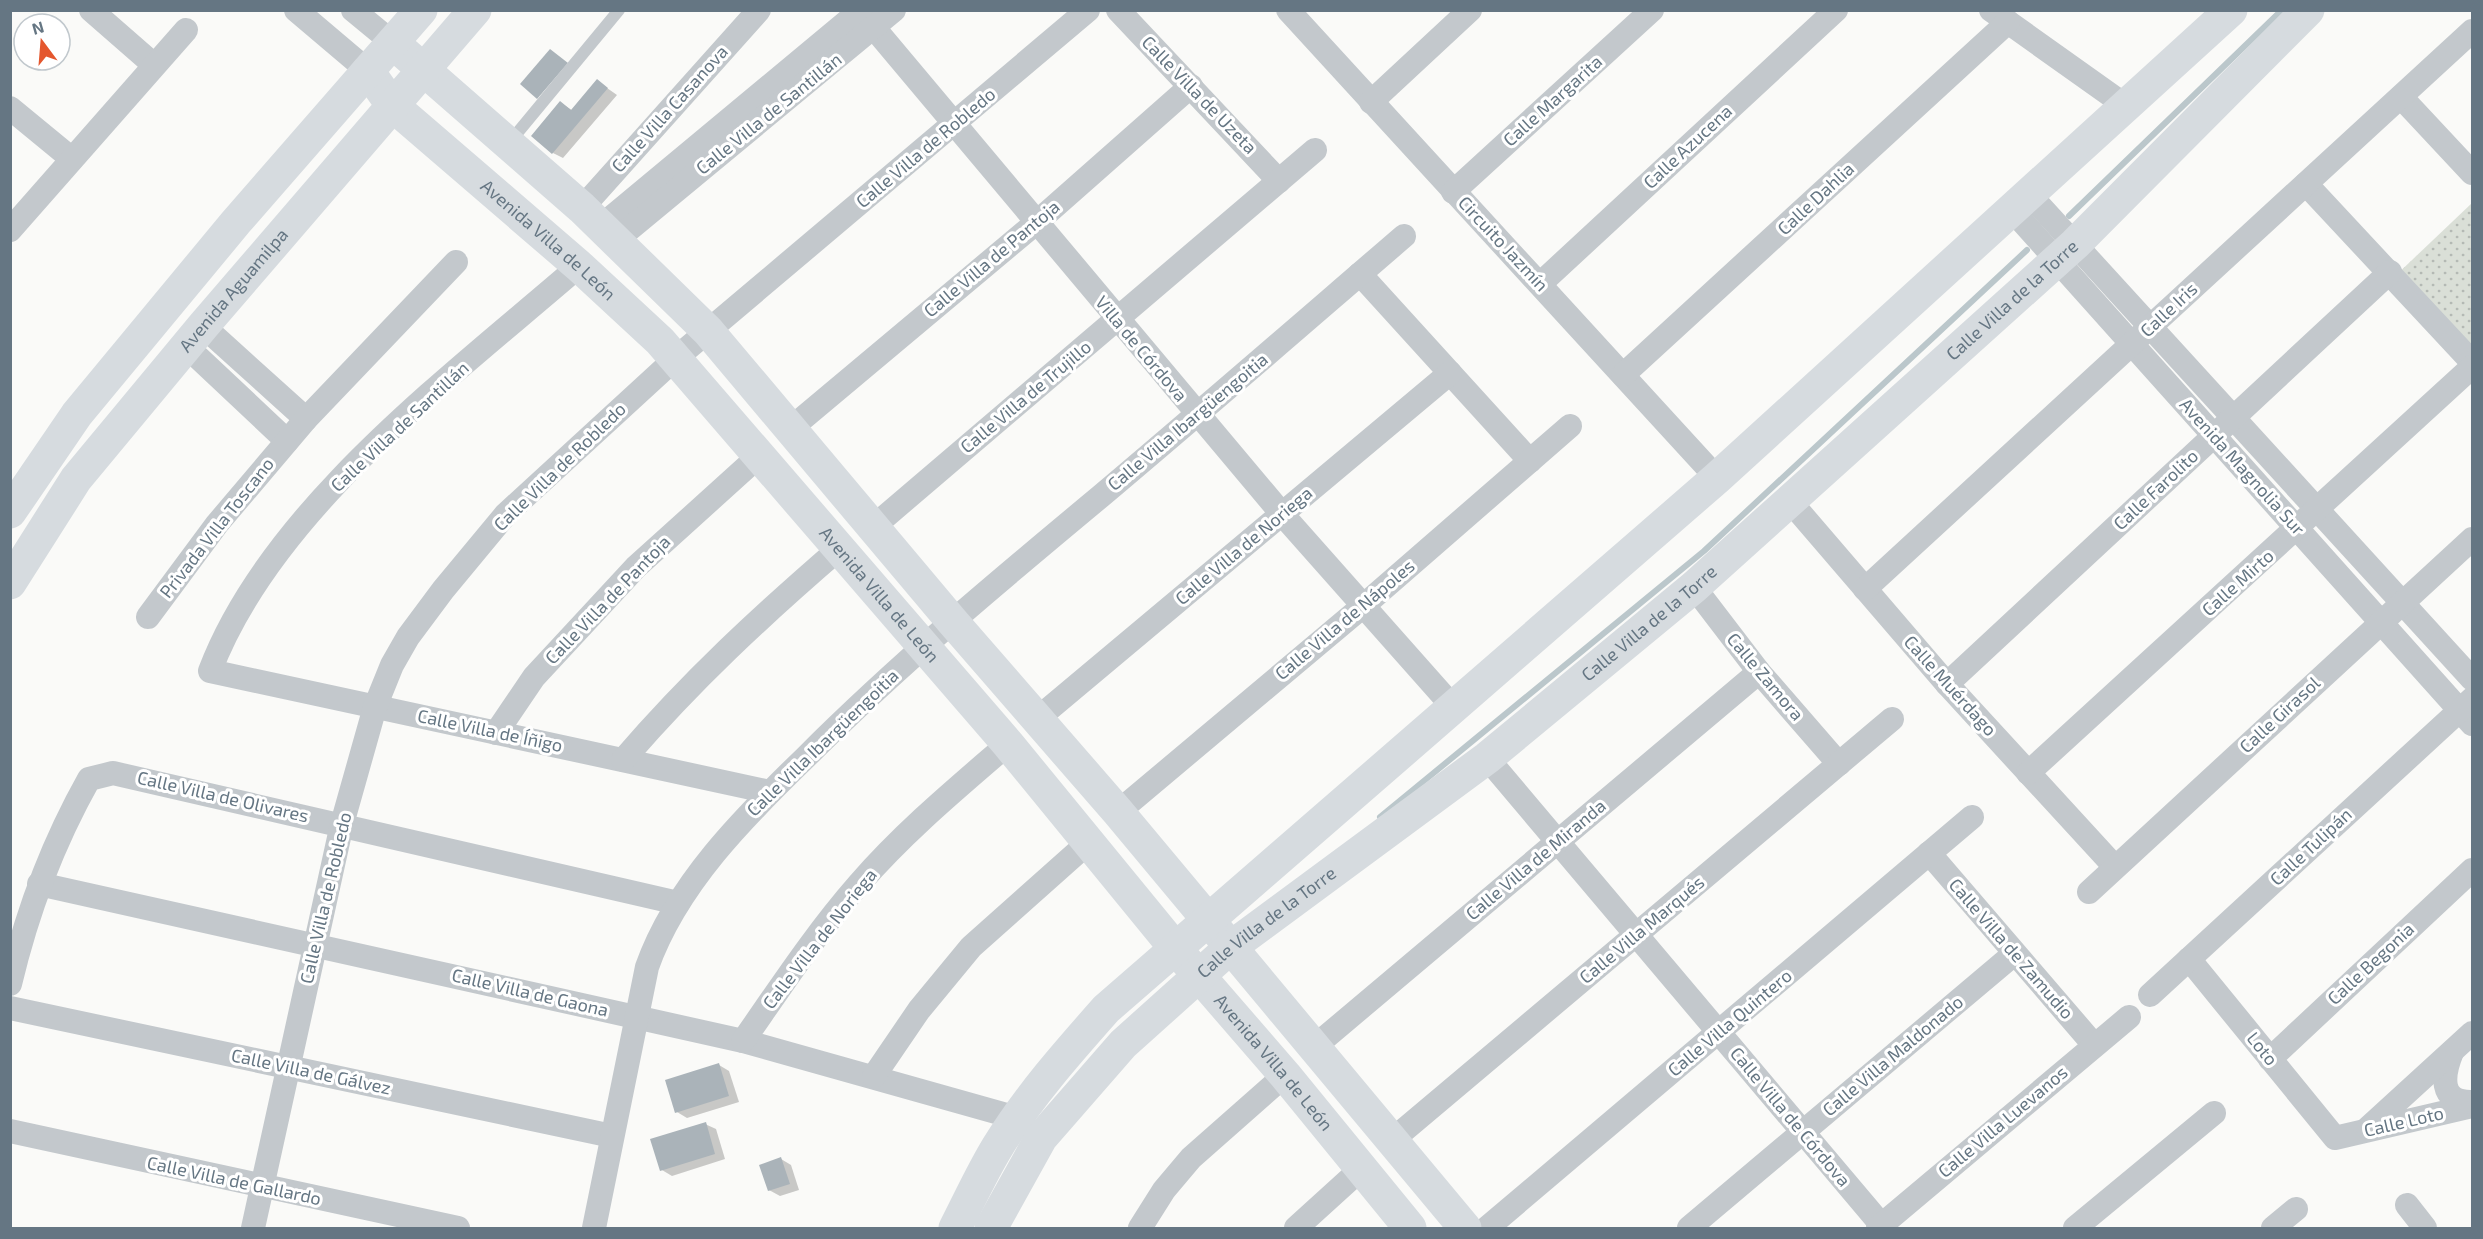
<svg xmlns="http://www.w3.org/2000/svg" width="2483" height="1239" font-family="'Exo 2',sans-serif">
<defs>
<pattern id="grass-dots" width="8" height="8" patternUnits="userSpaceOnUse" patternTransform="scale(1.5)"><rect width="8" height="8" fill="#dadfd7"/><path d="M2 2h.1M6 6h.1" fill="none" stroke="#b4b9b4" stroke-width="1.8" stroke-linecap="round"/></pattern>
</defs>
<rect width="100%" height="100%" fill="#fafaf8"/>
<path fill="url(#grass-dots)" d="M2472 203V364L2391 280Z"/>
<g fill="#0003">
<path d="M597 81 617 95 563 158 553 153 561 103 573 111Z"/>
<path d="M719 1065 729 1071 739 1102 687 1118 677 1112Z"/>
<path d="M705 1124 716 1129 725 1159 672 1176 662 1170Z"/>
<path d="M781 1159 791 1165 799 1190 780 1196 769 1190Z"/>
</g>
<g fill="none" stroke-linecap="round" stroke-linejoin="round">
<g stroke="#bbc7cb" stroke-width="6">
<path d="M2069 216 2282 10"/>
<path d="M1380 817 1704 551 2027 250"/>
</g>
</g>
<g fill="#aab3b9">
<path d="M550 49 568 63 537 99 520 84Z"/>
<path d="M597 79 608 88 552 154 531 136 560 101 571 110Z"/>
<path d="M719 1063 729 1096 675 1113 665 1080Z"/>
<path d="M706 1122 715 1154 660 1171 650 1139Z"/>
<path d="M781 1157 790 1184 768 1191 759 1165Z"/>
</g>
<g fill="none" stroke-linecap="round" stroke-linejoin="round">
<path stroke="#c3c8cc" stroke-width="12" d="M509 143 619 10"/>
<g stroke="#c3c8cc" stroke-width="24">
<path d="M91 10 154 65"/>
<path d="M296 10 368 71"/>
<path d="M353 10 393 43"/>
<path d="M859 10 1282 514 1454 708"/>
<path d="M1118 10 1279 181"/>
<path d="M1288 10 1717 478"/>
<path d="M1991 10 2126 106"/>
<path d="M2401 97 2472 173"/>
<path d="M1371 102 1470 10"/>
<path d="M10 108 72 159"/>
<path d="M2306 184 2472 362"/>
<path d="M1453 192 1652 10"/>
<path d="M2029 194 2472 679"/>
<path d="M582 208 759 10"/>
<path d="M2012 210 2472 724"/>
<path d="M600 227 861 10"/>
<path d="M10 230 186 30"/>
<path d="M615 241 894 10"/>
<path d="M579 266C451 377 271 510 210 671L770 792"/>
<path d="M1360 274 1530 461"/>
<path d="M1540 284 1836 10"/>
<path d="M203 326 306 419"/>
<path d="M186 346 287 441"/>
<path d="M1623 375 2008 22"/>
<path d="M790 429 1037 222 1191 86"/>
<path d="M1789 500 1947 684 2115 867"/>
<path d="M873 527 1315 150"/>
<path d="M1694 587 1759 672 1839 764"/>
<path d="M1865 589 2472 31"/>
<path d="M148 617 217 524 306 419 456 262"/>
<path d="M1947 684 2390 272"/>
<path d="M1037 719 1450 373"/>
<path d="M496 733 534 677 636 567 760 455"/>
<path d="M1487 758 1884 1228"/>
<path d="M623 760C692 680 760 617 840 548"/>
<path d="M2028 773 2472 367"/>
<path d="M1118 812 1362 607 1570 426"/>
<path d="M1929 853 2094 1045"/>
<path d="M39 884 743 1041 1017 1118"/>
<path d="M2089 892 2472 539"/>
<path d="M2189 959 2335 1138 2472 1106"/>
<path d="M10 984C27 912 53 843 89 779L113 773 678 903"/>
<path d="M2150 995 2472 699"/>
<path d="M10 1008 612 1136"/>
<path d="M743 1041C780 988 816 933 859 884 904 832 957 788 1008 744"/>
<path d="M1314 1047 1759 672"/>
<path d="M2452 1052C2443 1074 2438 1103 2472 1102"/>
<path d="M2270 1059 2472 870"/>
<path d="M874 1076 919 1010 971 947 1090 841"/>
<path d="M2368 1128 2472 1033"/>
<path d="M10 1131 458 1228"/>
<path d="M1391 1141 1892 719"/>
<path d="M2407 1205 2425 1228"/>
<path d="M253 1228 342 824 375 707 392 665 408 637 443 590 506 514 676 358 1088 10"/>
<path d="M594 1228 647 967C676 885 744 817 806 757 899 664 1000 580 1101 496 1203 410 1303 323 1404 236"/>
<path d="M1140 1228 1164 1190 1191 1158 1285 1075"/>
<path d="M1296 1228 1361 1169"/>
<path d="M1487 1228 1972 817"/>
<path d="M1689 1228 2014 954"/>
<path d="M1878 1228 2129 1017"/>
<path d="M2075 1228 2214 1113"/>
<path d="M2273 1228 2296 1209"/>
</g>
<g stroke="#d6dbdf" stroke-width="33">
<path d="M393 43 582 208 708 331 952 621 1118 812 1465 1228"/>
<path id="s1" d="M368 71 392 105 579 266 660 341 1008 744 1175 948 1285 1075 1410 1228"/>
<path d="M955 1228C969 1201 982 1172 998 1146 1029 1096 1067 1053 1106 1009L1717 478 2231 10"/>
<path id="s2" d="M991 1228 1041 1138 1123 1044 1231 947 1487 758 1694 587 2075 244 2308 10"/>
</g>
<g stroke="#d6dbdf" stroke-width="33">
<path d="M10 512 77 414 236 222 421 10"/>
<path id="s3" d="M10 583 76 479 203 326 475 10"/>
</g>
</g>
<g text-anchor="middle" stroke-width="6" stroke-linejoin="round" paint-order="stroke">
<g font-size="18" fill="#657683" stroke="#fff">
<text transform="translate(1199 95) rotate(46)" y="6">Calle Villa de Uzeta</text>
<text transform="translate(1553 101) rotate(-42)" y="6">Calle Margarita</text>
<text transform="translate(670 109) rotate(-48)" y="6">Calle Villa Casanova</text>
<text transform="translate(769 114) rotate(-39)" y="6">Calle Villa de Santillán</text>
<text transform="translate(1688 147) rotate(-43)" y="6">Calle Azucena</text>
<text transform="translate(926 148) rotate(-40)" y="6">Calle Villa de Robledo</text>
<text transform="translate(1816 199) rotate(-43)" y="6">Calle Dahlia</text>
<text dy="6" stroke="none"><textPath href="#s1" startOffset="248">Avenida Villa de León</textPath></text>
<text transform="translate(1503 244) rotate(47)" y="6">Circuito Jazmín</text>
<text transform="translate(992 259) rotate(-40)" y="6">Calle Villa de Pantoja</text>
<text dy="6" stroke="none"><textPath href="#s3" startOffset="369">Avenida Aguamilpa</textPath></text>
<text dy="6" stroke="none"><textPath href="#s2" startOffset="1388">Calle Villa de la Torre</textPath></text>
<text transform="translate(2169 310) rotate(-43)" y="6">Calle Iris</text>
<text transform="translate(1141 349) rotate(50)" y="6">Villa de Córdova</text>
<text transform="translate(1026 397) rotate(-40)" y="6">Calle Villa de Trujillo</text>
<text transform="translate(1188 422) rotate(-40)" y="6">Calle Villa Ibargüengoitia</text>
<text transform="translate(400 427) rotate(-43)" y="6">Calle Villa de Santillán</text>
<text transform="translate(560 467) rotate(-44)" y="6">Calle Villa de Robledo</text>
<text transform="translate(2242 467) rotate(48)" y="6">Avenida Magnolia Sur</text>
<text transform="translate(2156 490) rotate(-43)" y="6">Calle Farolito</text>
<text transform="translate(217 528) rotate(-52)" y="6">Privada Villa Toscano</text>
<text transform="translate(1244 546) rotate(-40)" y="6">Calle Villa de Noriega</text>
<text transform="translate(2238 583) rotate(-42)" y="6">Calle Mirto</text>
<text dy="6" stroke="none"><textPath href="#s1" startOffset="734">Avenida Villa de León</textPath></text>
<text transform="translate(608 600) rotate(-46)" y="6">Calle Villa de Pantoja</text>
<text transform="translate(1345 620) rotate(-40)" y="6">Calle Villa de Nápoles</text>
<text dy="6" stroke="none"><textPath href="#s2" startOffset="902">Calle Villa de la Torre</textPath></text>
<text transform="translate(1765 677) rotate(50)" y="6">Calle Zamora</text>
<text transform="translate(1950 686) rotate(48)" y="6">Calle Muérdago</text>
<text transform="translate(2280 715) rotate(-43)" y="6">Calle Girasol</text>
<text transform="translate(490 731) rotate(12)" y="6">Calle Villa de Íñigo</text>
<text transform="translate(823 743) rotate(-44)" y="6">Calle Villa Ibargüengoitia</text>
<text transform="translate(223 797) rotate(13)" y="6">Calle Villa de Olivares</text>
<text transform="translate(2311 847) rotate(-43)" y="6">Calle Tulipán</text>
<text transform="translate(1536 860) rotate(-40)" y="6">Calle Villa de Miranda</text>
<text transform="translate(326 898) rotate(-77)" y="6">Calle Villa de Robledo</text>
<text dy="6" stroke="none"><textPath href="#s2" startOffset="416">Calle Villa de la Torre</textPath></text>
<text transform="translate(1642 930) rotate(-40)" y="6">Calle Villa Marqués</text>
<text transform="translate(820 939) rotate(-52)" y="6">Calle Villa de Noriega</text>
<text transform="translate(2011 949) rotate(49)" y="6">Calle Villa de Zamudio</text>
<text transform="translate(2371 964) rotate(-43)" y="6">Calle Begonia</text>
<text transform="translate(530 993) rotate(13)" y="6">Calle Villa de Gaona</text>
<text transform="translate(1730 1023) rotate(-40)" y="6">Calle Villa Quintero</text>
<text transform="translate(2262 1049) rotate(51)" y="6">Loto</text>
<text transform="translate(1893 1056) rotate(-40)" y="6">Calle Villa Maldonado</text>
<text dy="6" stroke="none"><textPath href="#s1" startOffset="1346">Avenida Villa de León</textPath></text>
<text transform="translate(311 1072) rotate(12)" y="6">Calle Villa de Gálvez</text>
<text transform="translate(1790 1117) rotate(50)" y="6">Calle Villa de Córdova</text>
<text transform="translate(2003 1122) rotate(-40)" y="6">Calle Villa Luevanos</text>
<text transform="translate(2404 1122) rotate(-13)" y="6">Calle Loto</text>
<text transform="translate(234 1181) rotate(12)" y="6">Calle Villa de Gallardo</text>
</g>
</g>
<rect width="2483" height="1239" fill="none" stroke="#657683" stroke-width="24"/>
<g transform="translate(42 42) rotate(344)"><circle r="28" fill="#ffffff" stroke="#c1c8cd" stroke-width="1.5"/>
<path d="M0-4.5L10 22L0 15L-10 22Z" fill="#e4572e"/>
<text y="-9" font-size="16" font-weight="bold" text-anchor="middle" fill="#657683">N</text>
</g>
</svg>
